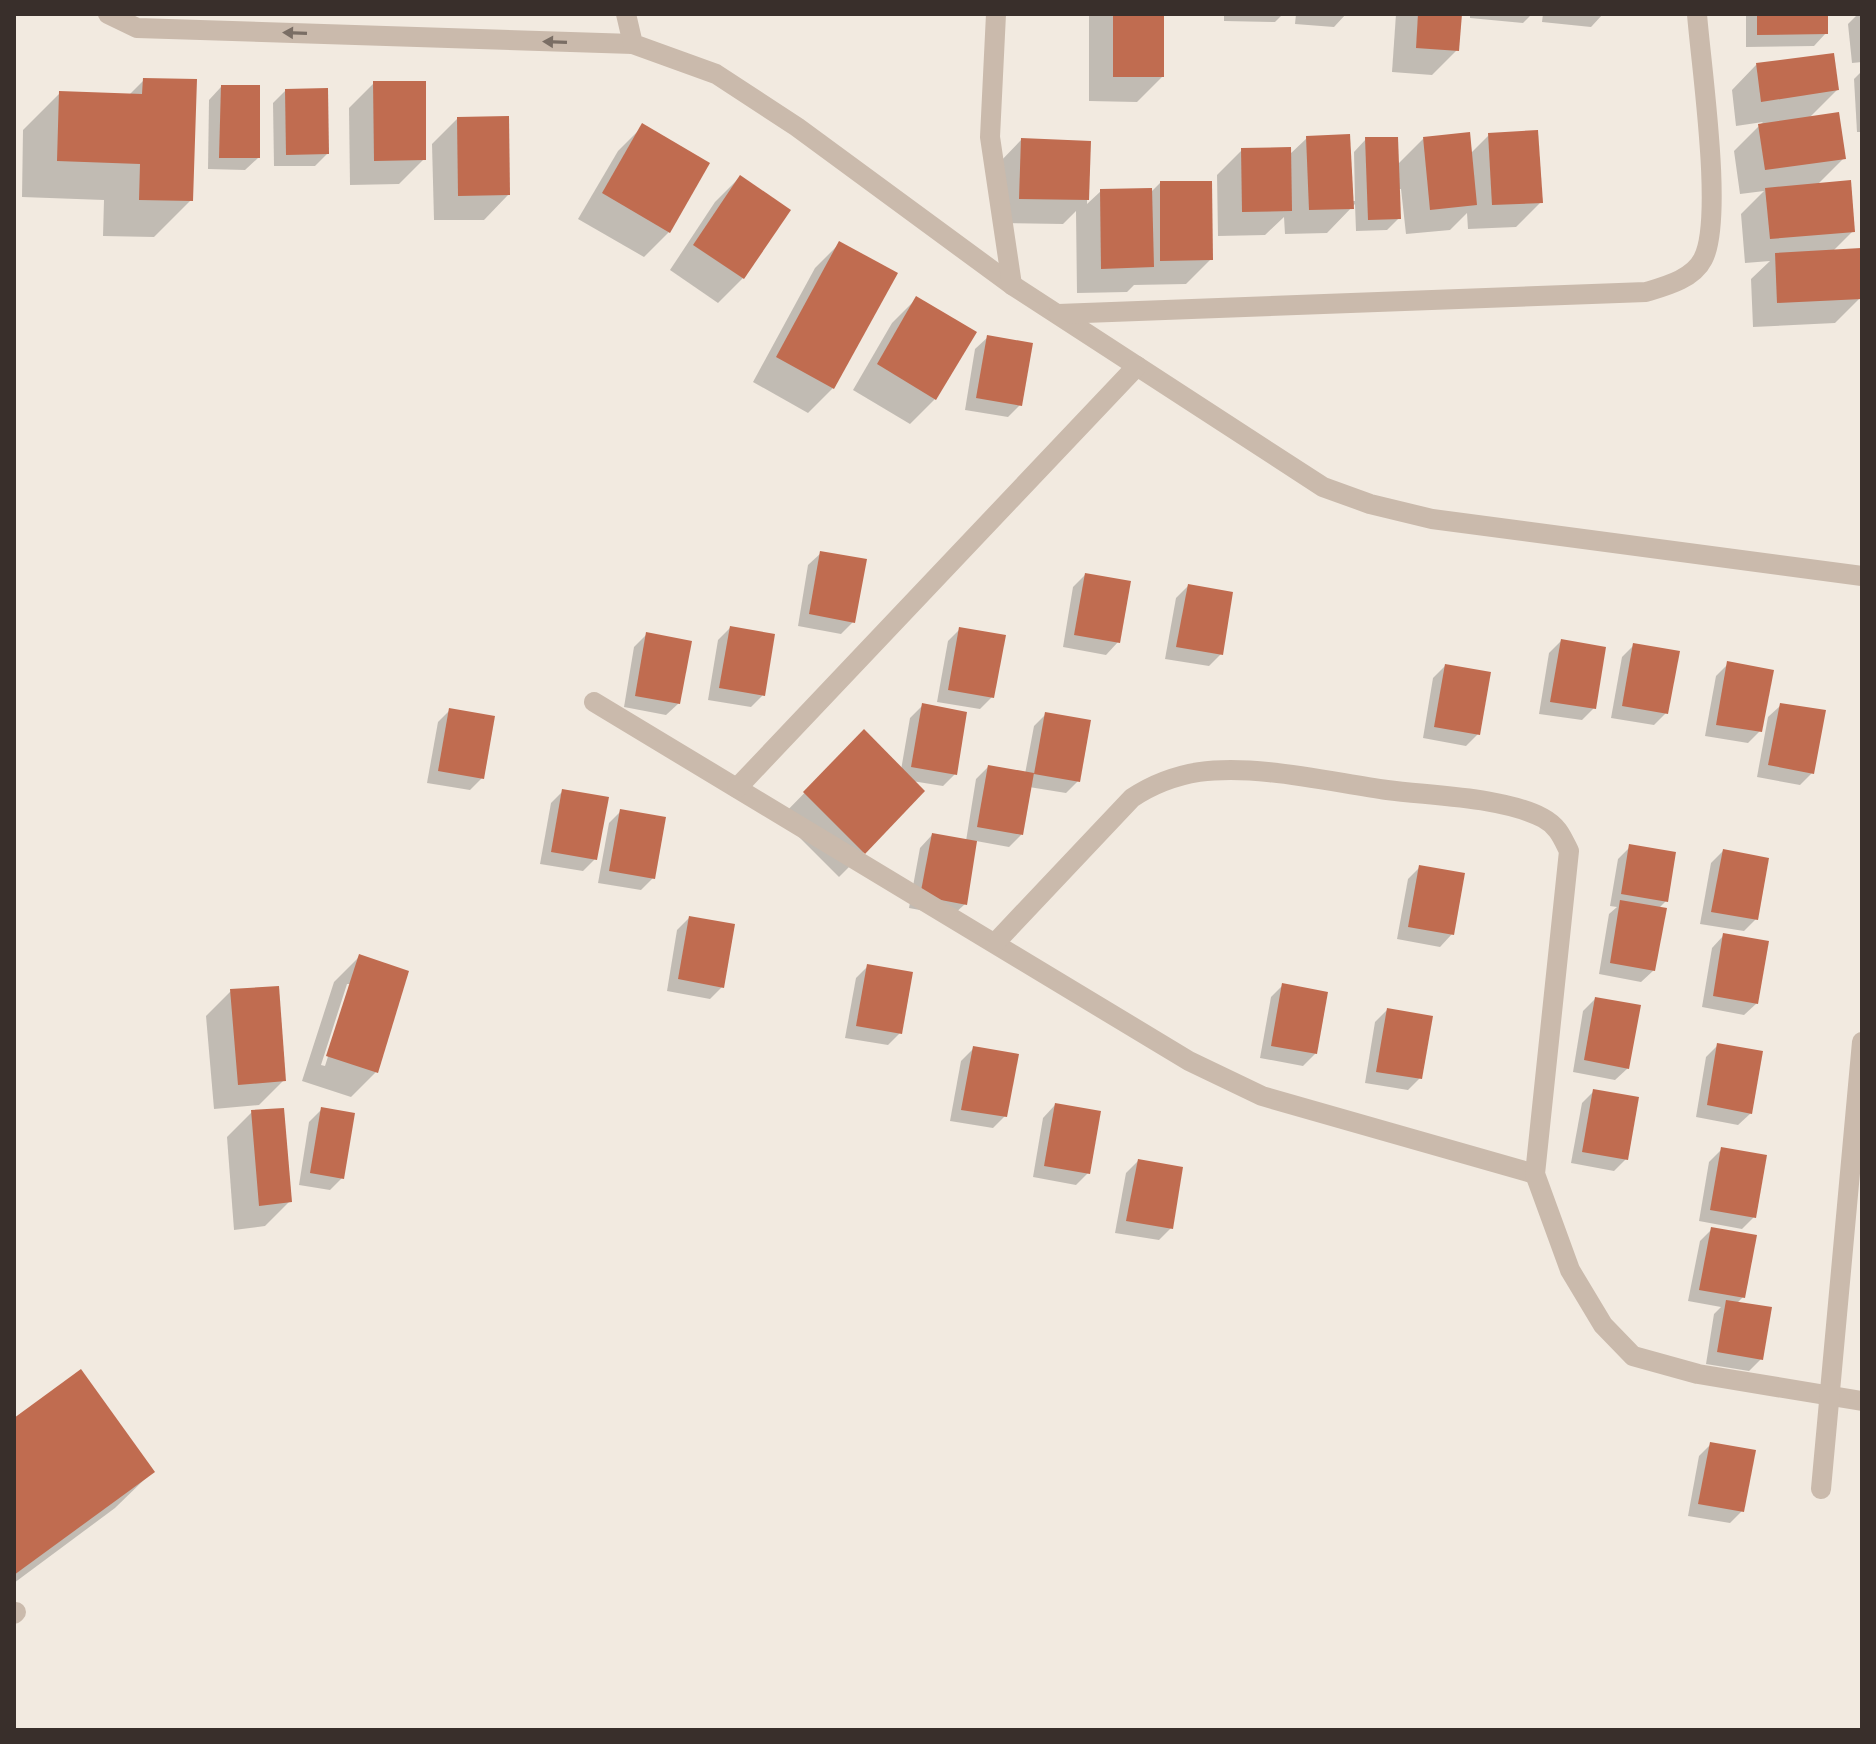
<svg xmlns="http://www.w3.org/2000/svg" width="1876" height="1744" font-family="Manrope,sans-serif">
<rect width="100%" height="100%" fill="#f2eae0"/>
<g fill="#0003" fill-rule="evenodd">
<path d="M1089 14H1162V77L1137 102 1089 101Z"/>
<path d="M1224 14H1283L1275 22 1224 21Z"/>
<path d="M1296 14H1346L1334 27 1295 24Z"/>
<path d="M1396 14H1460L1457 50 1432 75 1392 72Z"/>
<path d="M1470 14H1532L1523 23 1470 18Z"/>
<path d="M1543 14H1603L1591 27 1542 22Z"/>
<path d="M1746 14H1826V33L1814 46 1746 47Z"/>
<path d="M1858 14H1862V62L1852 63 1848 24Z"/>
<path d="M1756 65 1837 90 1808 119 1844 158 1817 185 1853 231 1832 252 1860 298 1835 323 1753 327 1751 279 1770 261 1745 263 1741 214 1764 191 1740 194 1734 151 1763 122 1736 126 1732 90Z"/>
<path d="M1862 71V132H1857L1854 79Z"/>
<path d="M144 80 191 200 154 237 103 236 104 200 22 197 23 130 60 93 128 96Z"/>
<path d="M374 83 424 159 399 184 350 185 349 108Z"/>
<path d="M221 87 258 158 245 170 208 169 209 100Z"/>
<path d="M285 91 327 154 315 166H274L273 103Z"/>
<path d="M457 119 508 195 484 220H434L432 144Z"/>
<path d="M643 126 669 232 644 257 578 219 618 151Z"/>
<path d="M1489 135 1541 202 1516 227 1468 229 1467 213 1450 230 1406 234 1401 189H1398L1399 218 1387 230 1356 231 1355 204 1327 233 1285 234 1284 217 1265 235 1218 236 1217 175 1242 150 1289 155 1307 138 1351 201H1355L1354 152 1366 139 1397 165 1423 139 1470 154Z"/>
<path d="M1021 140 1089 143 1087 204 1101 191 1150 193 1160 183 1211 259 1186 284 1134 285 1127 292 1077 293 1076 211 1063 224 995 223 997 165Z"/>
<path d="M740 177 743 278 718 303 670 270 715 202Z"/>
<path d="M840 243 833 388 808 413 753 382 815 268Z"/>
<path d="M917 298 935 399 910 424 853 390 892 323Z"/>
<path d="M988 337 1020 405 1008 417 965 410 975 349Z"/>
<path d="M821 553 853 622 841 634 798 626 808 565Z"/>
<path d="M1085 575 1118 642 1106 655 1063 647 1073 587Z"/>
<path d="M1188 586 1221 654 1209 666 1165 659 1176 598Z"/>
<path d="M730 628 763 695 751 707 708 700 718 640Z"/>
<path d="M960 629 992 697 980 709 937 702 948 641Z"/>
<path d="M646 635 679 703 666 715 624 707 634 647Z"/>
<path d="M1561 641 1594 708 1582 720 1539 714 1549 653Z"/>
<path d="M1634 645 1666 713 1654 725 1611 718 1622 657Z"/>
<path d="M1728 664 1760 731 1748 743 1705 736 1716 676Z"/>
<path d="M1445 666 1478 734 1466 746 1423 738 1433 678Z"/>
<path d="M1781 705 1812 773 1800 785 1757 777 1768 717Z"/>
<path d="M922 706 955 774 943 786 912 781 864 852 839 877 780 818 864 732 901 770 910 718Z"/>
<path d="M450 710 482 778 470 790 427 783 438 722Z"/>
<path d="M1046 714 1078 781 1066 793 1029 787 1021 835 1009 847 976 841 965 904 952 916 909 908 920 848 932 835 966 841 976 779 988 767 1025 774 1034 726Z"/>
<path d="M563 791 595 859 583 871 540 864 551 803Z"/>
<path d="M621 811 653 878 641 890 598 883 609 823Z"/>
<path d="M1630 847 1666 901 1658 909 1654 970 1641 982 1599 974 1609 914 1617 907 1610 906 1618 859Z"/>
<path d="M1723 851 1756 919 1744 931 1700 924 1711 863Z"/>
<path d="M1420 867 1452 934 1440 947 1397 939 1408 879Z"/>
<path d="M689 918 722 987 710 999 667 991 677 930Z"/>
<path d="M1724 935 1757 1003 1744 1015 1702 1007 1712 948Z"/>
<path d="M359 957 376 1072 351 1097 302 1081 334 982ZM347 984H351L325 1066 321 1065Z"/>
<path d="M868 966 900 1033 888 1045 845 1038 856 978Z"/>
<path d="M1283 985 1316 1053 1303 1066 1260 1058 1271 997Z"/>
<path d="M231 991 284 1080 259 1105 214 1109 206 1016Z"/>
<path d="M1595 999 1628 1068 1615 1080 1573 1072 1583 1011Z"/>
<path d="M1387 1010 1420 1078 1408 1090 1365 1083 1375 1022Z"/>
<path d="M1718 1045 1751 1113 1738 1125 1696 1117 1706 1057Z"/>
<path d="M974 1048 1005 1116 993 1128 950 1121 961 1061Z"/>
<path d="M1594 1091 1626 1159 1614 1171 1571 1163 1582 1103Z"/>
<path d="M1055 1105 1088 1173 1076 1185 1033 1177 1043 1118Z"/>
<path d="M321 1110 342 1178 330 1190 299 1185 309 1122Z"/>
<path d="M252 1112 290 1201 265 1226 234 1230 227 1137Z"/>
<path d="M1722 1149 1754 1217 1742 1229 1699 1221 1709 1162Z"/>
<path d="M1138 1161 1171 1228 1159 1240 1115 1233 1126 1173Z"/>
<path d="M1712 1229 1743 1297 1736 1304 1761 1359 1749 1371 1706 1364 1714 1314 1721 1307 1688 1301 1700 1241Z"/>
<path d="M14 1421 152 1472 115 1508 14 1583Z"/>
<path d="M1711 1444 1742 1511 1730 1523 1688 1516 1699 1456Z"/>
</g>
<g fill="#c06c50">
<rect x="1113" y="14" width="51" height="63"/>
<path d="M1418 14H1462L1459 51 1416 48Z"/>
<path d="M1757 14H1828V34L1757 35Z"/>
<path d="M1834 53 1839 90 1761 102 1756 63Z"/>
<path d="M143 78 197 79 193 201 139 200 140 164 57 161 59 91 142 94Z"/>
<path d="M373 81H426V160L374 161Z"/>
<path d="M221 85H260V158H219Z"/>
<path d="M328 88 329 154 286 155 285 89Z"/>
<path d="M1839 112 1846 159 1765 170 1758 124Z"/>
<path d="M509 116 510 195 458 196 457 117Z"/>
<path d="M642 123 710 163 670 233 602 193Z"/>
<path d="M1538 130 1543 203 1492 205 1488 133Z"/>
<path d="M1470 132 1477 205 1430 210 1423 137Z"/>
<path d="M1350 134 1354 209 1309 210 1306 136Z"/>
<path d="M1365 137H1398L1401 219 1368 220Z"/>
<path d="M1021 138 1091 141 1089 200 1019 199Z"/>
<path d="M1291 147 1292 211 1242 212 1241 148Z"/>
<path d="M740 175 791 210 744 279 693 245Z"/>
<path d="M1851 180 1855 232 1770 239 1765 188Z"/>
<path d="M1160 181H1212L1213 260 1160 261Z"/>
<path d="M1152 188 1154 267 1101 269 1100 189Z"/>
<path d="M839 241 898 273 834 389 776 357Z"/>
<path d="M1861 248 1862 299 1777 303 1775 253Z"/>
<path d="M916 296 977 332 936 400 877 364Z"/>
<path d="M987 335 1033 343 1022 406 976 398Z"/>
<path d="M820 551 867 559 855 623 809 614Z"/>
<path d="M1085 573 1131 581 1120 643 1074 635Z"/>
<path d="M1188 584 1233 592 1223 655 1176 647Z"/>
<path d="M730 626 775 634 765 696 719 688Z"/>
<path d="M959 627 1006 635 994 698 948 690Z"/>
<path d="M646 632 692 641 680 704 635 696Z"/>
<path d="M1561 639 1606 647 1596 709 1550 702Z"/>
<path d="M1633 643 1680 651 1668 714 1622 706Z"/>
<path d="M1727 661 1774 670 1762 732 1716 725Z"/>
<path d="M1445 664 1491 672 1480 735 1434 727Z"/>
<path d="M922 703 967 712 957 775 911 767Z"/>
<path d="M1780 703 1826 710 1814 774 1768 765Z"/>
<path d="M449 708 495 716 484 779 438 771Z"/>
<path d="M1045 712 1091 720 1080 782 1034 774Z"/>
<path d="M864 729 925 791 865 854 803 792Z"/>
<path d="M988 765 1034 773 1023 835 977 827Z"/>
<path d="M562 789 609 797 597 860 551 852Z"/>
<path d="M620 809 666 817 655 879 609 871Z"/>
<path d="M932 833 977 841 967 905 920 896Z"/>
<path d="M1629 844 1676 852 1668 902 1621 894Z"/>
<path d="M1723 849 1769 858 1758 920 1711 912Z"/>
<path d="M1419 865 1465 873 1454 935 1408 927Z"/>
<path d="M1620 900 1667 908 1655 971 1610 963Z"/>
<path d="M689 916 735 924 724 988 678 979Z"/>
<path d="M1723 933 1769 941 1758 1004 1713 996Z"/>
<path d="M359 954 409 971 378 1073 326 1056Z"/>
<path d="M867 964 913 972 902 1034 856 1026Z"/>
<path d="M1282 983 1328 992 1317 1054 1271 1046Z"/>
<path d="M279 986 286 1081 238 1085 230 989Z"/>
<path d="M1595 997 1641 1005 1629 1069 1584 1060Z"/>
<path d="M1387 1008 1433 1016 1422 1079 1376 1072Z"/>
<path d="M1717 1043 1763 1051 1752 1114 1707 1105Z"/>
<path d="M973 1046 1019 1054 1007 1117 961 1110Z"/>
<path d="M1593 1089 1639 1097 1628 1160 1582 1152Z"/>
<path d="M1055 1103 1101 1111 1090 1174 1044 1166Z"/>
<path d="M321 1107 355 1113 344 1179 310 1173Z"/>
<path d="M284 1108 292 1202 259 1206 251 1110Z"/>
<path d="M1721 1147 1767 1155 1756 1218 1710 1210Z"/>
<path d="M1138 1159 1183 1167 1173 1229 1126 1221Z"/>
<path d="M1711 1227 1757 1235 1745 1298 1699 1290Z"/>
<path d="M1726 1300 1772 1307 1763 1360 1717 1352Z"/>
<path d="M81 1369 155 1472 14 1575V1418Z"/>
<path d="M1710 1442 1756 1450 1744 1512 1698 1504Z"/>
</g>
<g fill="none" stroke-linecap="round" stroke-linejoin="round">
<g stroke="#cabaac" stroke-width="20">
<path d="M108 14 137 28 633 44"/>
<path d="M626 14 633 44 716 74 797 127 1012 285 1323 487 1370 504 1432 519 1862 576"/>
<path d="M996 14 990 137 1012 285"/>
<path d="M1058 314 1646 292C1666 286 1693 279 1703 259 1724 219 1701 66 1697 14"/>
<path d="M594 702 1189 1061 1262 1096 1535 1174"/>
<path d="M737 788 1137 366"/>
<path d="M995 943 1132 798C1153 784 1174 776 1199 772 1257 764 1330 782 1387 790 1433 796 1503 797 1543 818 1558 826 1562 837 1569 851L1535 1174 1570 1270 1603 1325 1633 1356 1698 1374 1862 1401"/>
<path d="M1821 1489 1862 1042"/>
<path d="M14 1614 16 1612"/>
</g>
</g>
<defs><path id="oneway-solid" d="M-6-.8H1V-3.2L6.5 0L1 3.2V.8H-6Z" transform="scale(2)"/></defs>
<g fill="#7a6e65">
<use href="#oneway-solid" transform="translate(295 33) rotate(-178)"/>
<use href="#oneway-solid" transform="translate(555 42) rotate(-178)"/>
</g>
<rect width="1876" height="1744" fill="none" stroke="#392f2b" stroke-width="32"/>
</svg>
